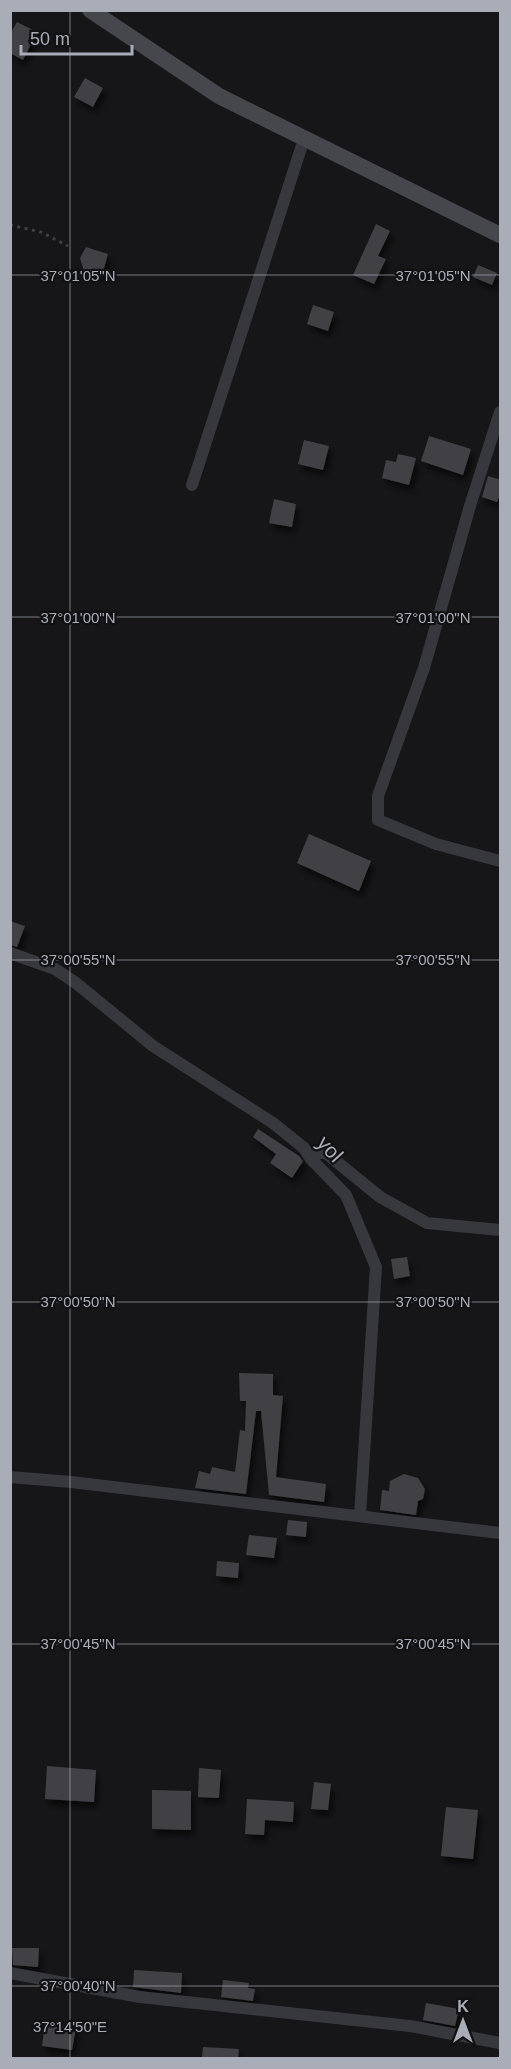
<svg xmlns="http://www.w3.org/2000/svg" width="511" height="2069" font-family="Helvetica,sans-serif">
<defs>
<filter id="shadow"><feDropShadow dx="3.5" dy="6" stdDeviation="3" flood-color="#0009"/></filter>
</defs>
<rect width="100%" height="100%" fill="#161618"/>
<g fill="#404145" filter="url(#shadow)">
<path d="M17 22 37 32 23 60 10 53V34Z"/>
<path d="M85 78 103 88 93 107 74 97Z"/>
<path d="M376 224 390 231 378 256 386 259 374 284 353 275Z"/>
<path d="M86 247 108 254 104 268 99 275 84 271 80 258Z"/>
<path d="M478 265 497 273 492 285 473 277Z"/>
<path d="M313 305 334 312 328 331 307 324Z"/>
<path d="M429 436 471 449 463 475 421 461Z"/>
<path d="M304 440 329 446 323 470 298 464Z"/>
<path d="M398 454 416 458 409 485 382 478 386 460 396 462Z"/>
<path d="M488 476 501 480V492L497 502 482 497Z"/>
<path d="M274 499 296 504 292 527 269 523Z"/>
<path d="M309 834 371 861 359 891 297 863Z"/>
<path d="M10 921 25 926 17 947 10 945Z"/>
<path d="M258 1129 299 1156 303 1161 292 1178 270 1163 276 1154 253 1137Z"/>
<path d="M407 1257 410 1276 394 1279 391 1259Z"/>
<path d="M239 1373 273 1374V1395L283 1396 276 1477 326 1484 324 1502 269 1495 261 1411H256L246 1494 195 1488 199 1471 210 1474 212 1467 235 1472 240 1430 245 1431 246 1401H240Z"/>
<path d="M404 1474 418 1478 425 1489 423 1499 418 1501 416 1515 380 1510 382 1490 389 1491 390 1481Z"/>
<path d="M288 1520 307 1522 306 1537 286 1535Z"/>
<path d="M249 1535 277 1538 274 1558 246 1555Z"/>
<path d="M217 1561 239 1563 238 1578 216 1576Z"/>
<path d="M47 1766 96 1770 94 1802 45 1799Z"/>
<path d="M199 1768 221 1770 219 1798 198 1797Z"/>
<path d="M314 1782 331 1784 328 1810 311 1809Z"/>
<path d="M152 1790 191 1791V1830L152 1829Z"/>
<path d="M247 1799 294 1802 293 1822 265 1820 264 1835 245 1834Z"/>
<path d="M446 1807 478 1810 473 1859 441 1856Z"/>
<path d="M12 1948H39L38 1967 13 1965Z"/>
<path d="M134 1970 182 1973 181 1993 133 1987Z"/>
<path d="M223 1980 249 1983 248 1988 255 1989 253 2001 221 1997Z"/>
<path d="M426 2003 459 2009 455 2026 423 2020Z"/>
<path d="M45 2023 76 2028 72 2050 42 2046Z"/>
<path d="M203 2047 239 2049 238 2058H202Z"/>
</g>
<g fill="none" stroke-linecap="round" stroke-linejoin="round">
<path stroke="#3d3f44" stroke-width="3" stroke-dasharray="3 4.5" stroke-linecap="butt" d="M10 225 41 232 68 246"/>
<g stroke="#37383d" stroke-width="12">
<path d="M500 412 470 506 424 668 378 796V820L436 844 500 861"/>
<path d="M192 485 304 139"/>
<path d="M10 953 55 969 76 983 153 1046 273 1123 304 1148 311 1159 346 1195 376 1267 360 1516"/>
<path d="M307 1153H326L380 1197 427 1223 500 1230"/>
<path d="M10 1477 71 1482 500 1533"/>
<path d="M10 1973 140 1997 410 2026 500 2043"/>
</g>
<path stroke="#45474d" stroke-width="16" d="M90 10 219 96 500 235"/>
</g>
<path fill="none" stroke="#a8adb8" stroke-width="1.5" stroke-opacity="0.45" d="M70 10V2058M10 275H500M10 617H500M10 960H500M10 1302H500M10 1644H500M10 1986H500"/>
<g text-anchor="middle" stroke-width="4.5" stroke-linejoin="round" paint-order="stroke">
<g font-size="21" fill="#a8adb8" stroke="#111113">
<text transform="translate(330 1149) rotate(48)" y="7">yol</text>
</g>
</g>
<g font-size="15" text-anchor="middle" fill="#a8adb8" stroke="#111113" stroke-width="4.5" stroke-linejoin="round" paint-order="stroke">
<text x="78" y="281">37°01'05"N</text>
<text x="433" y="281">37°01'05"N</text>
<text x="78" y="623">37°01'00"N</text>
<text x="433" y="623">37°01'00"N</text>
<text x="78" y="965">37°00'55"N</text>
<text x="433" y="965">37°00'55"N</text>
<text x="78" y="1307">37°00'50"N</text>
<text x="433" y="1307">37°00'50"N</text>
<text x="78" y="1649">37°00'45"N</text>
<text x="433" y="1649">37°00'45"N</text>
<text x="78" y="1991">37°00'40"N</text>
<text x="70" y="2032">37°14'50"E</text>
</g>
<rect width="511" height="2069" fill="none" stroke="#a8adb8" stroke-width="24"/>
<g transform="translate(463 2021)" stroke="#111113" stroke-width="4.5" paint-order="stroke">
<path d="M0-4.5L10 22L0 15L-10 22Z" fill="#a8adb8"/>
<text y="-9" font-size="16" font-weight="bold" text-anchor="middle" fill="#a8adb8">K</text>
</g>
<path d="M21 45v9h111v-9" fill="none" stroke="#a8adb8" stroke-width="3"/>
<text x="30" y="45" font-size="18" fill="#a8adb8" stroke="#111113" stroke-width="4.5" paint-order="stroke">50 m</text>
</svg>
